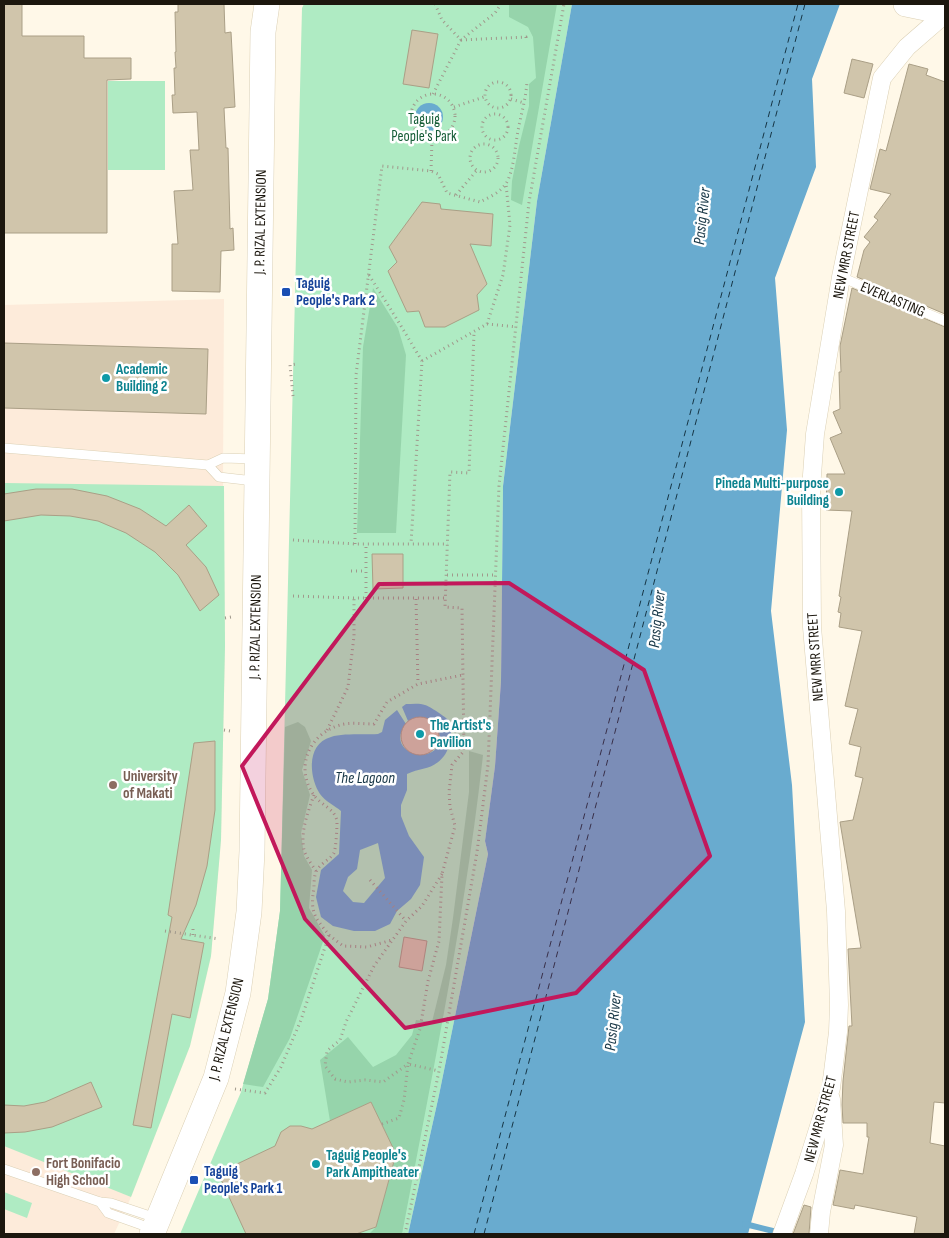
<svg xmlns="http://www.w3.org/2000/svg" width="949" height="1238" font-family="'Sofia Sans Condensed',sans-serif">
<rect width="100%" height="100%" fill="#fff8e8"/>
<path fill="#fdebda" d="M224 299 223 479 225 646 221 840 211 956 197 1018 190 1046 131 1197 114 1234H4V305Z"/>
<g fill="#afebc3">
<path d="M304 4H572L537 201 503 486 501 681 495 766 485 841 488 854 439 1095 408 1234H180L241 1092 268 999 280 911 302 8Z"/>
<rect x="108" y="81" width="57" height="89"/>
<path d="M4 483 224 486 225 646 221 840 211 956 190 1046 131 1197 4 1146Z"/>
<path d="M4 1192 32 1203 27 1218 4 1209Z"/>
</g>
<g fill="#96d4ab">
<path d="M509 4H557L522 205 511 200 512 181 519 146 529 106V84L536 78 533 37 528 27 509 17Z"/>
<path d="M373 288 398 328 406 355 396 533H357L363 347Z"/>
<path d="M298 722 305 727 311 741 302 770 310 795 301 833 304 856 312 870 309 908 325 936 290 1038 263 1087 243 1084 268 999 280 911 285 727Z"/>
<path d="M469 751 483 755C465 917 432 1075 402 1234H369L376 1227 396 1154 371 1102 330 1121 320 1060 348 1037 373 1067 396 1055 412 1035 416 1020 432 1022 446 965 453 918 469 792Z"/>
</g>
<g fill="#69abcf" fill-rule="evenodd">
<path d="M572 4H840L812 79 816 167 775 278 787 430 771 611 792 785 805 1022 748 1234H408L439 1095 488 854 485 841 495 766 501 681 503 486 537 201Z"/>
<circle cx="429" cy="117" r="14"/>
<path d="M406 704C412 704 420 703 425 705 429 706 446 717 448 720 454 728 450 749 444 756 432 771 421 767 407 774V790L401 805V816L409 836 424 857 420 885 411 899 397 911 390 924 375 931H354L333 926 321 917 316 897 321 870 339 854 341 811C335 806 325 801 320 794 309 777 306 744 331 737 342 733 365 735 378 734L382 732 385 720 397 710 406 724C381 755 446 770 439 732 436 717 421 715 408 721L402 707ZM378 843 385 878 364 903 353 902 343 891 348 877 357 869 360 850Z"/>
</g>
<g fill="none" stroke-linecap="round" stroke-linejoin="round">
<path stroke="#69abcf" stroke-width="6" d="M745 1224 781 1233"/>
<g stroke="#163545" stroke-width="1" stroke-dasharray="6 5" stroke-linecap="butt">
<path d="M474 1234 798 4"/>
<path d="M484 1234 805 4"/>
</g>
</g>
<g fill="#d0c5ab" stroke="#aa9f86">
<path d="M4 4H22V36H84V58H131V79L107 80V233H4Z"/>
<path d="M178 4H224L225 33 231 32 235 107 224 108 226 148H228L230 229 233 228 234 250 221 251 220 292 172 291V244H178L174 191 193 190 190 150H199L197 112 173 113 172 95H175L174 68H176L175 52H176L175 12H178Z"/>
<path d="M412 30 438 34 429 88 403 84Z"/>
<path d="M852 59 873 64 864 98 844 93Z"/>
<path d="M909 64 928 69 926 75 945 82V314L857 277 864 250 870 242 864 237 878 220 874 217 891 194 870 189 880 149 886 151Z"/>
<path d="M422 202 440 204 441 209 493 214 491 246 470 244 487 284 477 295 479 310 445 327H425L419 311 407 312 388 271 397 262 389 247Z"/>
<path d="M852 288 945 327V1103L934 1102 930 1143 945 1146V1234H914L917 1217 855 1205 854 1209 833 1205 840 1170 863 1174 869 1137H867V1123H843L842 1105 843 1081 849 1026H852L848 949 861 948 840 822 853 820 863 778 855 776 861 747 849 744 858 709 845 706 862 631 839 627 841 613 838 612 841 597 839 596 852 511 826 510 827 474H845L830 438 842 433 833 412 840 409 839 372H841L840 346Z"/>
<path d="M4 343 208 349 206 414 4 408Z"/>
<path d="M36 489H72L107 496 140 509 166 526 189 505 207 526 186 545 206 567 219 595 200 611 178 575 155 552 126 533 98 521 70 516 41 515 4 521V494Z"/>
<path d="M372 554H403V588L373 589Z"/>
<circle cx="420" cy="736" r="19"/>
<path d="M215 741V810L207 866 196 905 181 939 204 943 190 1018 172 1014 151 1128 133 1125 172 917 168 915 194 743Z"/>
<path d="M404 937 427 941 422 971 399 967Z"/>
<path d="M91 1082 102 1107 52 1127 25 1132 4 1133V1105L24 1106 45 1102Z"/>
<path d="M371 1102 396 1154 376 1227 356 1234H246L218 1173 275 1146 281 1132 290 1126H301L312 1129Z"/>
<path d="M804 1205 811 1207 809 1234H793Z"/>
</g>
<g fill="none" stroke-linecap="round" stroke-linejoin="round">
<g stroke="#dbd0b5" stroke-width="10">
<g id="lane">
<path d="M841 277 945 321"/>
<path d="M4 448 208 465 223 458 256 459"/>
<path d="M208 465 219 477 254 481"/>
<path d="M4 1169 100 1202 111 1203 156 1218"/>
<path d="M100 1202 108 1213 153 1229"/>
</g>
</g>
<g stroke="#dbd0b5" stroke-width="19">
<g id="street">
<path d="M782 1234 804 1174 831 1088 838 1032 839 1005 836 911 812 627 811 489 815 434 841 277 882 78 907 47 945 14"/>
<path d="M819 1234 821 1212 834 1145 831 1099"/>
</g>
</g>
<g stroke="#dbd0b5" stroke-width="26">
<g id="secondary">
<path d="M906 4 945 12"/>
<path d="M152 1234 216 1078 238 993 249 912 252 851 263 32 267 4"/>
</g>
</g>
<g stroke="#a0998c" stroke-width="3" stroke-dasharray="1 4" stroke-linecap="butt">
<path d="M435 4 442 20 461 40 526 37V42"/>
<circle cx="498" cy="95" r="13"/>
<circle cx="433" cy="116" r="22"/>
<path d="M433 94 461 40 495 13 501 4"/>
<path d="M511 99 524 103"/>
<path d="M454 107 484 97"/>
<circle cx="495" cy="127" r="13"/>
<circle cx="484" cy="158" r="14"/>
<path d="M431 171 432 139"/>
<path d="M456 195 477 170"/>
<path d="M369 275 398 321 422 361 411 544"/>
<path d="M487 324 517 327"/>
<path d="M422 361 487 324 503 275 510 225 506 184"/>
<path d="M293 396 290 365 296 364"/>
<path d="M293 540 355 544H448"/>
<path d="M355 544 356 375 382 166 431 171 438 174 447 193 480 202C488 198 499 193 505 185 514 173 515 145 518 131 521 114 526 99 527 81"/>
<path d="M351 571H366"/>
<path d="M447 575H493"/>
<path d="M293 596 354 598H446"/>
<path d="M366 598V543"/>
<path d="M416 599 418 684"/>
<path d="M225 618 231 617"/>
<path d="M224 730 230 731"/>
<path d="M327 730 348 687 354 636V598"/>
<path d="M314 795C308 812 300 832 304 850 306 857 312 865 316 871"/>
<path d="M442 874 422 906 406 921 374 966 346 1022 340 1040 327 1051 325 1066 335 1079 348 1082 365 1080 383 1082 408 1064 420 1029 428 981 439 941 442 874 455 826 450 807 449 792 452 765 464 751 462 608 445 607 450 472 469 473 474 332"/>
<path d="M370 880 406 921"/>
<path d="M165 931 219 939"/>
<path d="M193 935V926"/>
<path d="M329 935 343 946 367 947 392 940"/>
<path d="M235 1089 265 1093 281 1067 301 1020 329 935C314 916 310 913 314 887 314 883 314 877 316 872 319 864 330 860 334 853 336 848 337 828 337 822 336 809 320 805 313 794 295 767 309 734 340 725 350 722 364 724 374 724L387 702 418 684 463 675"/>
<path d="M382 1124 399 1118 404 1100 408 1064 439 1071"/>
<path d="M405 1234 439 1071 477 852 488 765 499 486 529 202 564 4"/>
</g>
<use href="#lane" stroke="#fff" stroke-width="9"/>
<use href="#street" stroke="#fff" stroke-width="18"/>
<use href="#secondary" stroke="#fff" stroke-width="25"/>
</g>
<path fill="#c2185b" fill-opacity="0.2" stroke="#c2185b" stroke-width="4" stroke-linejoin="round" d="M509 583 644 670 710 856 576 993 405 1028 305 919 242 766 379 584Z"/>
<g fill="#1a4fb4" stroke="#fff" stroke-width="2">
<rect x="281" y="287" width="10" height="10" rx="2.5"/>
<rect x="189" y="1175" width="10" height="10" rx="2.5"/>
</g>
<g fill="#0f9aa8" stroke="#fff" stroke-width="2">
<circle cx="106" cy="378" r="5"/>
<circle cx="839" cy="492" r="5"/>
<circle cx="420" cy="734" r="5"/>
<circle cx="316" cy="1164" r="5"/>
</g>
<g fill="#8d6e63" stroke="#fff" stroke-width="2">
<circle cx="113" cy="785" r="5"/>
<circle cx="36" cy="1172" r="5"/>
</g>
<g text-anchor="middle" stroke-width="5" stroke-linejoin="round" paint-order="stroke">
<g font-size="15" fill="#165d37" stroke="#fff">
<text x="424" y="124">Taguig<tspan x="424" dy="17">People's Park</tspan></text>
</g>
<g font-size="15" fill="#1c170e" stroke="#fff">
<text transform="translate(260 222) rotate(-89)" y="5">J. P. RIZAL EXTENSION</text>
<text transform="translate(846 255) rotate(-79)" y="5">NEW MRR STREET</text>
<text transform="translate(893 299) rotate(23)" y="5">EVERLASTING</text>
<text transform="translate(255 627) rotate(-89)" y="5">J. P. RIZAL EXTENSION</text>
<text transform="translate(815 657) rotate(-94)" y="5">NEW MRR STREET</text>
<text transform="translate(226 1029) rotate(-76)" y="5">J. P. RIZAL EXTENSION</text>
<text transform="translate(820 1119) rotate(-75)" y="5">NEW MRR STREET</text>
</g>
<g font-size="15" font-weight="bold" fill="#164399" stroke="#fff" text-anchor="start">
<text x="296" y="288">Taguig<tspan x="296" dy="17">People's Park 2</tspan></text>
<text x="204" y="1176">Taguig<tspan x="204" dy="17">People's Park 1</tspan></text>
</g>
<g font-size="15" font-weight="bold" fill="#0d838f" stroke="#fff" text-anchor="start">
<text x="116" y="374">Academic<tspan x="116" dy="17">Building 2</tspan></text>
<text x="829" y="488" text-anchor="end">Pineda Multi-purpose<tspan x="829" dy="17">Building</tspan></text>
<text x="430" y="730">The Artist's<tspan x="430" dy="17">Pavilion</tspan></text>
<text x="326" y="1160">Taguig People's<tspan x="326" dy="17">Park Ampitheater</tspan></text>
</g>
<g font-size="15" font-weight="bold" fill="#785e54" stroke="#fff" text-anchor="start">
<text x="123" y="781">University<tspan x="123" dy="17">of Makati</tspan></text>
<text x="46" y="1168">Fort Bonifacio<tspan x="46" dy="17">High School</tspan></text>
</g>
<g font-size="16" font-style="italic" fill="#163545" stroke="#fff">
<text transform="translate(701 216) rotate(-84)" y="6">Pasig River</text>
<text transform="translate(656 619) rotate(-84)" y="6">Pasig River</text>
<text x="365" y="783">The Lagoon</text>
<text transform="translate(612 1022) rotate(-84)" y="6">Pasig River</text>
</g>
</g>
<rect width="949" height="1238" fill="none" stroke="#1c170e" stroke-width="10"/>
</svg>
